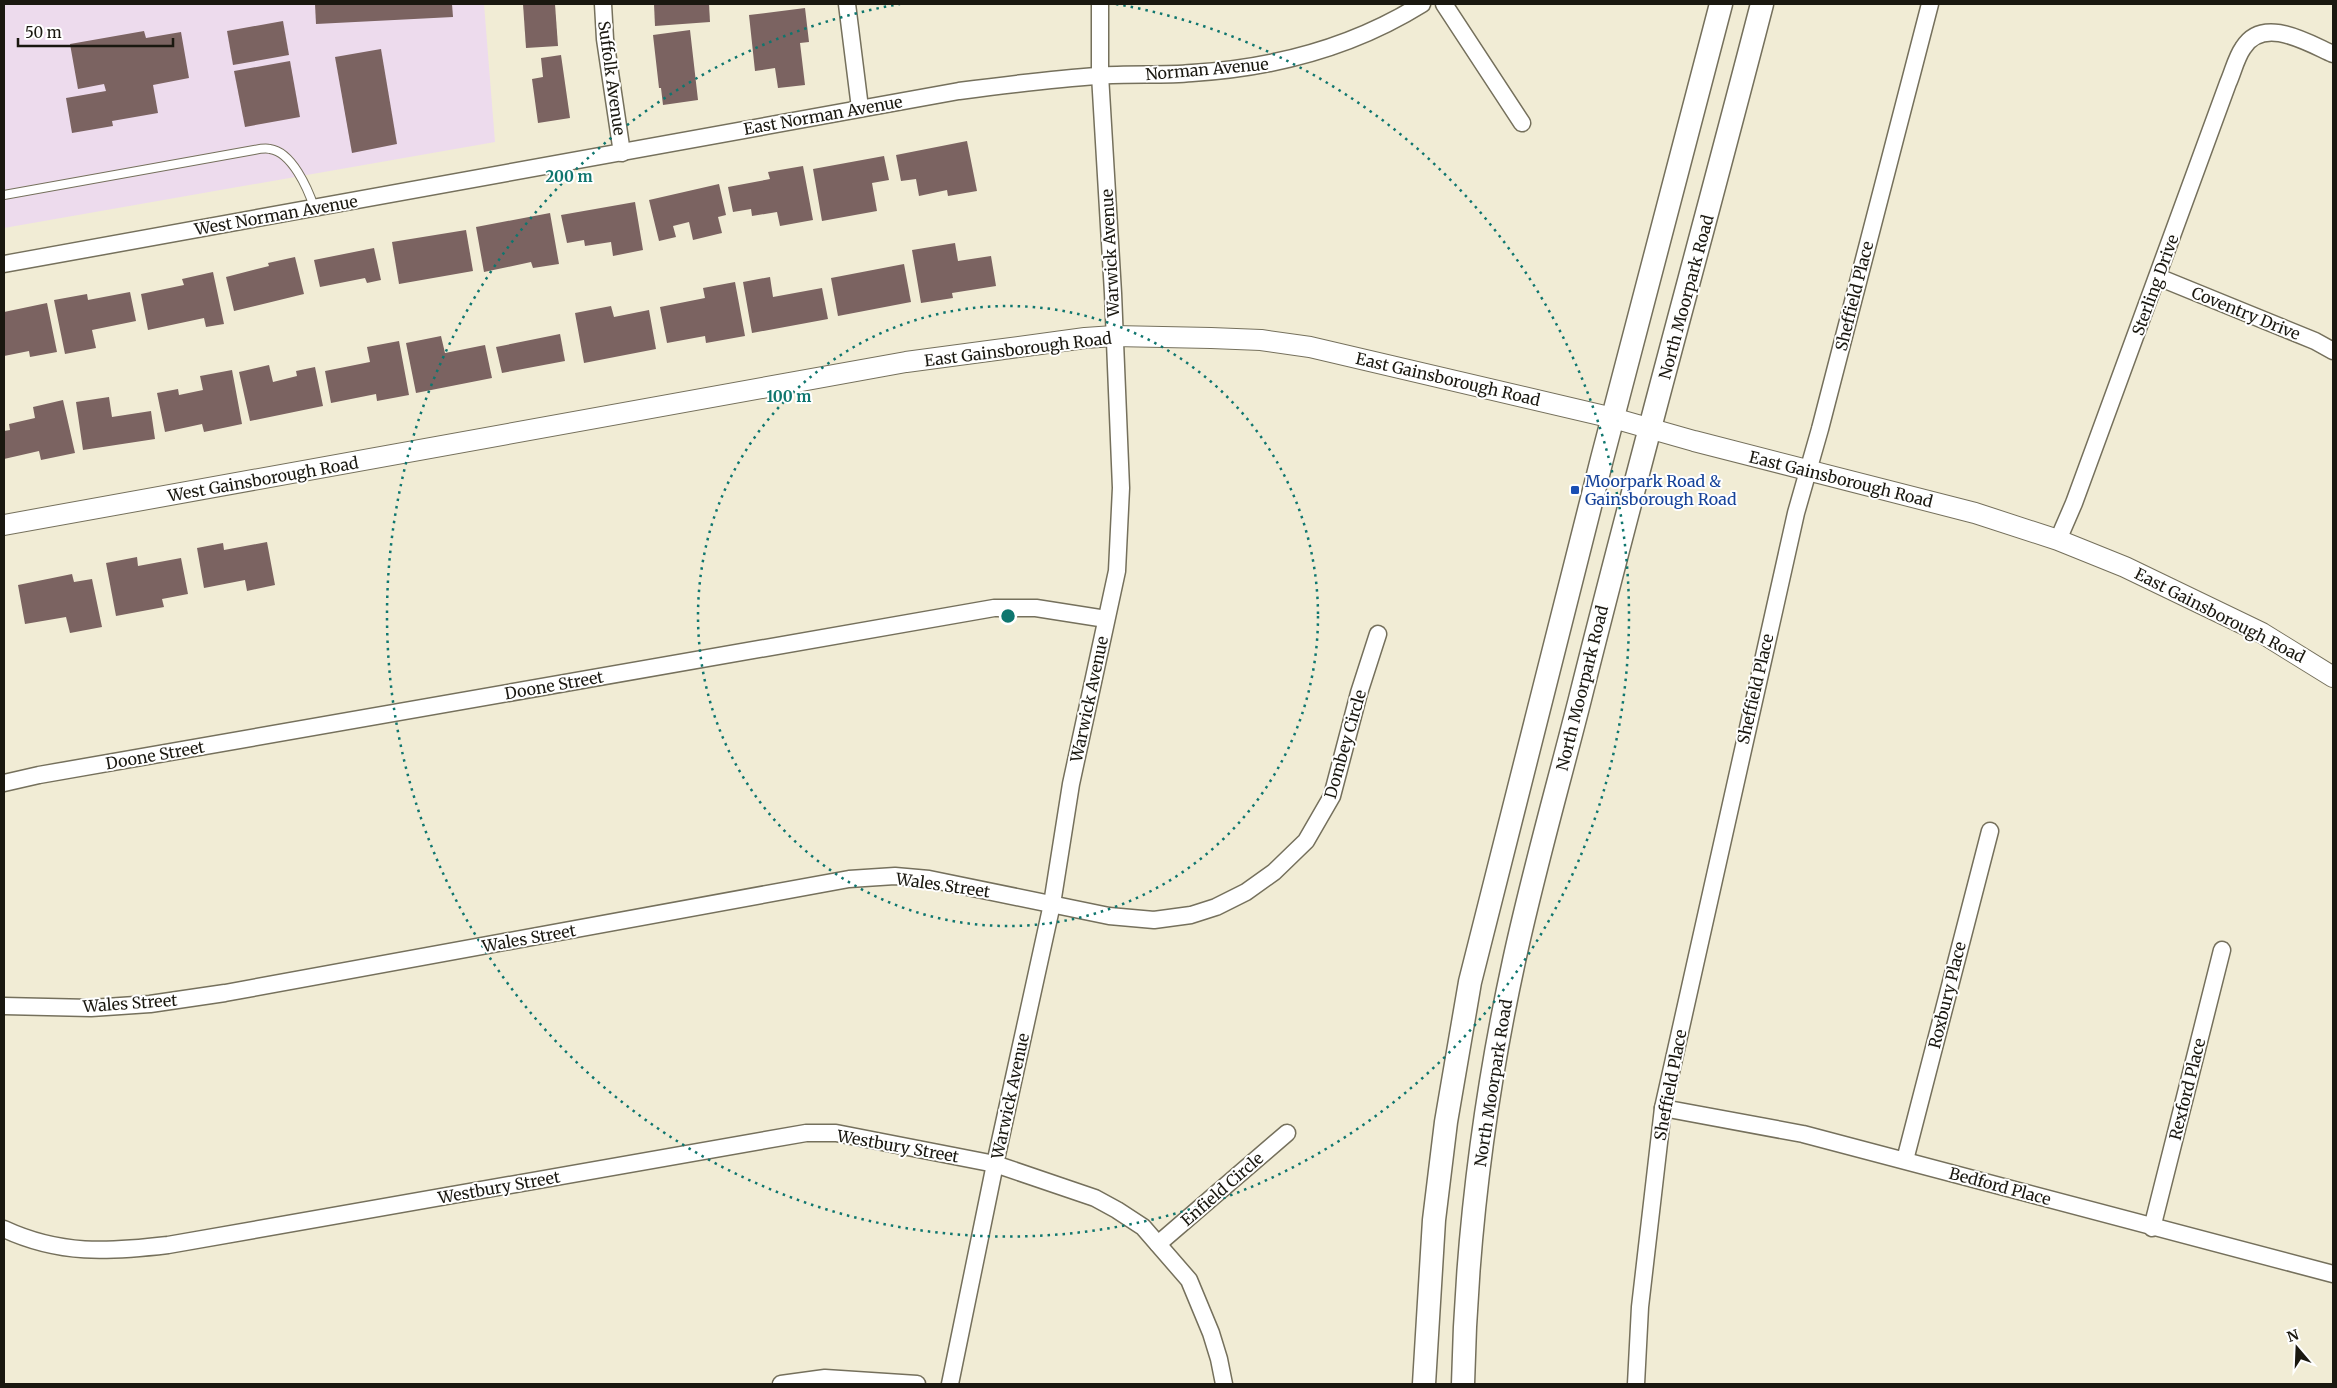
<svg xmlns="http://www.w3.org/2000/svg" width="2337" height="1388" font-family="Merriweather,serif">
<rect width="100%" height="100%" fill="#f1ecd5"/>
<path fill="#eddbed" d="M4 4H484L495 142 4 228Z"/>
<g fill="#7b6361">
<path d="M315 4H452L453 17 316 24Z"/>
<path d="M523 4H555L558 46 526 48Z"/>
<path d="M654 4H709L710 22 655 26Z"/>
<path d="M805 8 809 42 800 43 805 85 778 88 775 68 755 71 749 15Z"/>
<path d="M283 21 289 55 233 65 227 31Z"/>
<path d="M690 30 698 100 663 105 661 88H659L653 35Z"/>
<path d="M144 31 146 38 181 32 189 78 153 85 158 113 112 121 113 126 72 133 66 98 106 91 104 84 78 89 70 44Z"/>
<path d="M381 49 397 144 352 153 335 57Z"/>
<path d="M561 55 570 118 538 123 532 79 543 77 541 58Z"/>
<path d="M290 61 300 117 245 127 234 71Z"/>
<path d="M967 141 977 191 948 196 947 190 919 196 916 179 901 181 896 155Z"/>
<path d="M884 156 889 180 872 183 877 211 822 221 813 169Z"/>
<path d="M803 166 813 220 780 226 777 212 752 216 751 209 733 212 728 187 770 179 768 172Z"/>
<path d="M719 184 726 215 718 217 722 233 693 240 689 222 673 226 676 237 659 241 649 200Z"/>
<path d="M635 202 643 250 613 256 611 242 585 246 584 240 567 243 561 215Z"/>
<path d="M550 213 559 264 533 268 531 262 484 272 476 227Z"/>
<path d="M466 230 473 271 399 284 392 242Z"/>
<path d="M955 243 958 261 991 256 996 286 952 293 953 298 921 303 912 250Z"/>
<path d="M374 248 381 280 367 283 365 278 320 287 314 260Z"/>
<path d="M295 257 304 294 234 311 226 277 269 266 268 263Z"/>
<path d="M904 264 911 302 838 316 831 278Z"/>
<path d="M213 272 224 324 206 327 204 318 148 330 141 294 184 285 182 279Z"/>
<path d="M770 277 773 297 822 288 828 319 752 333 743 282Z"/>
<path d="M735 282 745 336 706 343 705 336 667 343 660 307 705 298 703 288Z"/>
<path d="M130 292 136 321 92 330 96 348 65 354 54 300 87 294 88 300Z"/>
<path d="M47 303 57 352 30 357 29 351 4 356V312Z"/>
<path d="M611 306 614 317 649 310 656 349 584 363 575 313Z"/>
<path d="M560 334 565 361 502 373 496 347Z"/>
<path d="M441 336 445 353 485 345 492 378 416 393 406 343Z"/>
<path d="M399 341 409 395 377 401 376 394 331 403 325 371 370 362 367 347Z"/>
<path d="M269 365 273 382 297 376 296 371 315 367 323 406 250 421 239 372Z"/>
<path d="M232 370 242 424 204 432 202 424 165 432 157 393 178 389 179 395 203 390 200 376Z"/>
<path d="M109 397 112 417 151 411 155 439 83 450 76 402Z"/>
<path d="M63 400 75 453 41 460 39 451 4 459V431L10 430 9 424 35 418 33 407Z"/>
<path d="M267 542 275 585 247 591 245 580 204 588 197 548 223 543 224 550Z"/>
<path d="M137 557 138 566 181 558 188 594 162 599 164 607 116 616 106 563Z"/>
<path d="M72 574 74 582 92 579 102 627 70 633 66 617 25 624 18 585Z"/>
</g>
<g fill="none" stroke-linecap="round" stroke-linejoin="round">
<g stroke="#75705c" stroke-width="10">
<path id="service" d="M4 195 254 150C259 149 266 148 270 149 292 152 308 189 314 207"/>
</g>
<g stroke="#75705c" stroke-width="19">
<g id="minor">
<path d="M603 4 605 39 622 153"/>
<path d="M847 4 860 108"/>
<path d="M1444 4 1522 123"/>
<path d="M4 264 959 91C1005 85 1051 79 1098 76 1129 73 1161 76 1192 73 1273 68 1353 47 1422 4"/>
<path d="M2158 277 2315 341 2333 351"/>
<path d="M2058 540 2074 503 2228 83C2233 72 2236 58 2243 48 2263 15 2308 43 2333 54"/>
<path d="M4 783 39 775 994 608H1036L1106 619"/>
<path d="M4 1006 91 1008 150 1004 225 993 849 879 895 876 929 879 1109 916 1154 920 1191 915 1216 907 1246 892 1274 872 1306 841 1332 796 1359 693 1378 634"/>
<path d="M1663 1108 1803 1134 2333 1274"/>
<path d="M1905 1160 1990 831"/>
<path d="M2152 1228 2222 950"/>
<path d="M4 1229C60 1255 108 1252 168 1245L806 1133H836L995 1164 1095 1198 1117 1210 1143 1227 1189 1280 1211 1333 1219 1359 1224 1384"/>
<path d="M1158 1244 1287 1133"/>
<path d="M781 1384 825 1378 917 1384"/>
<path d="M950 1384 995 1164 1052 904 1071 784 1117 571 1121 488 1113 293 1100 75V4"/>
<path d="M1636 1384 1640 1307 1663 1108 1796 513 1820 429 1930 4"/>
</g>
</g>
<g stroke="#75705c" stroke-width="22">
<path id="tertiary" d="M4 525 906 362 996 350 1085 338 1114 336 1211 338 1261 340 1310 347 1613 418 1694 441 1975 513 2058 540 2125 567 2262 633 2333 677"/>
</g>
<g stroke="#75705c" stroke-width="25">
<g id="secondary">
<path d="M1424 1384 1434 1220 1446 1122 1470 982 1602 459 1721 4"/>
<path d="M1463 1384C1466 1243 1484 1099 1514 961 1533 873 1558 786 1580 699 1638 466 1702 236 1762 4"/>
</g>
</g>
<use href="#service" stroke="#fff" stroke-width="8"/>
<use href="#minor" stroke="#fff" stroke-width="16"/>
<use href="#tertiary" stroke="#fff" stroke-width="20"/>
<use href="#secondary" stroke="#fff" stroke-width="22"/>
</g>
<g fill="none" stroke="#0f766e" stroke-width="2.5" stroke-dasharray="2.5 5">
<circle cx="1008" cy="616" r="310"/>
<path d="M1116 4A621 621 0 1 1 900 4"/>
</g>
<rect fill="#1a4fb4" stroke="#fff" stroke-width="2" x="1570" y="485" width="10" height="10" rx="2.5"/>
<g text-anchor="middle" stroke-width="4" stroke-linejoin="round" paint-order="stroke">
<g font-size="16" fill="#1a1810" stroke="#fff">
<text transform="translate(1207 69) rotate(-5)" y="6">Norman Avenue</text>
<text transform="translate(612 78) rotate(82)" y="6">Suffolk Avenue</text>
<text transform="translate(823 115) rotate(-10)" y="6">East Norman Avenue</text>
<text transform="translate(276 215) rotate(-10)" y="6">West Norman Avenue</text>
<text transform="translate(1110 253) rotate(-93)" y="6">Warwick Avenue</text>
<text transform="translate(2155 285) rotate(-70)" y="6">Sterling Drive</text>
<text transform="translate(1854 296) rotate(-76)" y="6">Sheffield Place</text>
<text transform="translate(1686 297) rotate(-75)" y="6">North Moorpark Road</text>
<text transform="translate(2246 313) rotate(22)" y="6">Coventry Drive</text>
<text transform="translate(1018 349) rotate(-7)" y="6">East Gainsborough Road</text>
<text transform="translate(1448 379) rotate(13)" y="6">East Gainsborough Road</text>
<text transform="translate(263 479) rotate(-10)" y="6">West Gainsborough Road</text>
<text transform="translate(1841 479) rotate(14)" y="6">East Gainsborough Road</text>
<text transform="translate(2220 615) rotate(27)" y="6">East Gainsborough Road</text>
<text transform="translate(554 685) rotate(-10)" y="6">Doone Street</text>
<text transform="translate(1582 688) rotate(-76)" y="6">North Moorpark Road</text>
<text transform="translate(1755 689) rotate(-77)" y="6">Sheffield Place</text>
<text transform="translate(1089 699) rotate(-78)" y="6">Warwick Avenue</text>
<text transform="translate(1345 744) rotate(-74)" y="6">Dombey Circle</text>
<text transform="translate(155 755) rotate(-10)" y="6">Doone Street</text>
<text transform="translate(943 885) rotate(8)" y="6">Wales Street</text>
<text transform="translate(529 938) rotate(-10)" y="6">Wales Street</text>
<text transform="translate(1947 995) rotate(-76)" y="6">Roxbury Place</text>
<text transform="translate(130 1003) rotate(-4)" y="6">Wales Street</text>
<text transform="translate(1493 1083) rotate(-81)" y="6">North Moorpark Road</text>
<text transform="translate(1670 1085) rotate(-79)" y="6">Sheffield Place</text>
<text transform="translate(2187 1089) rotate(-76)" y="6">Rexford Place</text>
<text transform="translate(1010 1096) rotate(-78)" y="6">Warwick Avenue</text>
<text transform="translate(898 1146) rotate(10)" y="6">Westbury Street</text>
<text transform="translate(2000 1186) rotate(15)" y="6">Bedford Place</text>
<text transform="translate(499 1187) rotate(-10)" y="6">Westbury Street</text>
<text transform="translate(1222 1189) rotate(-41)" y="6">Enfield Circle</text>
</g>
<g font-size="16" fill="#164399" stroke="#fff" text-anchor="start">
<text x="1585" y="487">Moorpark Road &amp;<tspan x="1585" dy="18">Gainsborough Road</tspan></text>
</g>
</g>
<circle cx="1008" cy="616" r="8" fill="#0f766e" stroke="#fff" stroke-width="2.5"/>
<g font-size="15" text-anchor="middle" font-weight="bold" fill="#0f766e" stroke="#fff" stroke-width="4" stroke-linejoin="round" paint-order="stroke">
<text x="569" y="182">200 m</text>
<text x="789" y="402">100 m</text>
</g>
<rect width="2337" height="1388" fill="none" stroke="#1a1810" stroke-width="10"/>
<g transform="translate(2297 1348) rotate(341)" stroke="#ffffff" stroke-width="4" paint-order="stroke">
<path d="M0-4L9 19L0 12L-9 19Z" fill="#1a1810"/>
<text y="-8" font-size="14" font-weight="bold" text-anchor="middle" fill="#1a1810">N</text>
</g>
<path d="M18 38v8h155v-8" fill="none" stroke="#1a1810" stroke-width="2.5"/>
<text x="25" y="38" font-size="15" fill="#1a1810" stroke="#ffffff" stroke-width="4" paint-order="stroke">50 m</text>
</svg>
